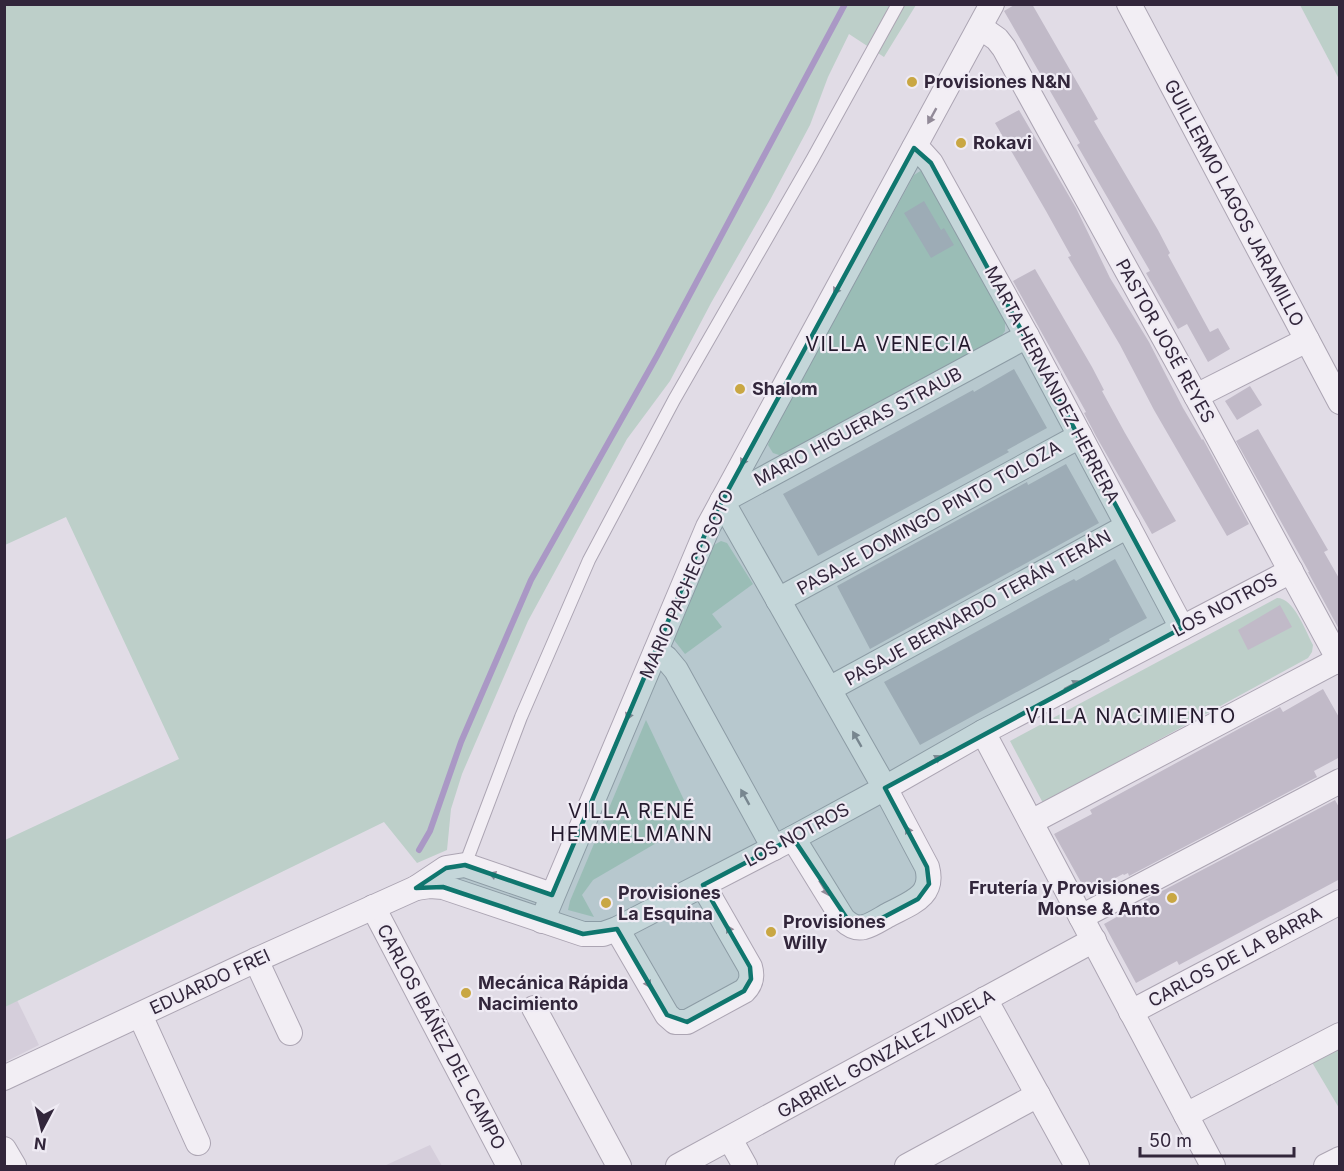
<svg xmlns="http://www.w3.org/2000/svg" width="1344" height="1171" font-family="Inter,sans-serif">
<rect width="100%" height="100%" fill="#e1dce6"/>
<g fill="#d5cedb">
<path d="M17 1000 39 1045 5 1062V1007Z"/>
<path d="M430 1145 442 1166H384Z"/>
</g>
<g fill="#bdcfc9">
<path d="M5 5H916L884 57 849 34 828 77 810 125 770 200 711 303 670 381 627 439 528 621 462 774 451 809 447 850 417 863 384 822 5 1007V840L179 759 66 517 5 545Z"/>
<path d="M1300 5H1339V79Z"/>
<path d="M922 170 1005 319V331L999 339 782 456 773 453 768 445 771 436 914 175Z"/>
<path d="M721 541 727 543 753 584 712 614 722 627 685 654 674 640 714 545Z"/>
<path d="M1277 598C1294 598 1305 630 1313 645L1312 652 1308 658 1043 803 1010 741Z"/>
<path d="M646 720 694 821 593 880 582 895 594 917 568 910 570 901Z"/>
<path d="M1339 1044V1108L1310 1059Z"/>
</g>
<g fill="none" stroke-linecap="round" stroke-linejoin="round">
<path stroke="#aa98c5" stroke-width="6" d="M419 850 430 831 461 742 531 580 657 356 845 4"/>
</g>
<g fill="#c1bac8">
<path d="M1016 4H1032L1085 96 1098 119 1094 121 1158 230 1170 253 1168 255 1210 332 1218 328 1230 349 1208 362 1187 324 1178 329 1146 273 1150 271 1077 145 1080 143 1004 11Z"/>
<path d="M1019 110 1076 208 1110 278 1149 342 1183 408 1202 440 1203 439 1249 524 1227 536 1154 410 1120 345 1068 257 1071 256 1046 211 995 123Z"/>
<path d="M924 201 941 230 944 228 954 245 931 258 904 213Z"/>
<path d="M1035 269 1092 367 1104 390 1102 391 1125 433 1176 521 1152 534 1096 436 1084 413 1086 412 1013 281Z"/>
<path d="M1014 369 1047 428 1007 450 1009 452 818 556 783 494 973 390 974 392Z"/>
<path d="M1250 386 1262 405 1237 420 1225 401Z"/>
<path d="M1258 429 1328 550 1324 552 1340 580V631L1308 572H1309L1236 441Z"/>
<path d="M1066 464 1099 523 870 649 837 586 1027 482 1028 485Z"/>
<path d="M1115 559 1147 618 1109 639 1110 641 920 745 884 682 1049 592 1074 579 1076 581Z"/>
<path d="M1280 605 1292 627 1248 650 1238 630Z"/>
<path d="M1323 689 1340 719V757L1314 771 1317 777 1129 876 1128 873 1124 875 1123 874 1087 893 1054 834 1092 814 1090 810 1255 720 1280 707 1283 712Z"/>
<path d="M1335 800 1340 809V879L1179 965 1177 961 1136 983 1104 924 1144 902 1143 901Z"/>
</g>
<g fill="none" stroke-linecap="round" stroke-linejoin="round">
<g stroke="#aca5b3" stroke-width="14">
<path id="lane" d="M465 865 521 717 589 560 674 400 813 158 898 4"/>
</g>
<g stroke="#aca5b3" stroke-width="26">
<g id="street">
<path d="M1129 4 1340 402"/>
<path d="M980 27 997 39 1004 48 1196 396 1340 662"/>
<path d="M914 148 922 153 931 163 1027 336 1182 628"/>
<path d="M1196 396 1307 340"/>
<path d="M778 600 1080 436"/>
<path d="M656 651 666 658 676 670 774 848"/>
<path d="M829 689 1128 526"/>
<path d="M983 732 1213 1166"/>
<path d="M1031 822 1338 660"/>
<path d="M793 838 843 919C849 925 856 929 864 927 873 925 882 918 890 914 911 903 935 896 927 867L885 788 722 501 1027 336"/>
<path d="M416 888 430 886 443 887 583 934H603L617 929 793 838 885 788 983 732 1291 571"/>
<path d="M373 907 509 1166"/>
<path d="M1081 917 1340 781"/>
<path d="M542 921 708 527 992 4"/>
<path d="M617 929 667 1015 675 1022H687L744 991C751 984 753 977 750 967L703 885"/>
<path d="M256 960 290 1033"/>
<path d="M985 999 1077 1166"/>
<path d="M534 1008 619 1166"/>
<path d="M1131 1012 1340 902"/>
<path d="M140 1015 198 1143"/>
<path d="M4 1078 256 960 416 888 446 868 465 865 552 895"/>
<path d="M1186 1115 1340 1035"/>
<path d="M730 1139 745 1166"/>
<path d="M4 1149 14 1166"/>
<path d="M678 1166 1094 940"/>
<path d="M907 1166 1038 1095"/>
<path d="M1326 1166 1340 1159"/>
</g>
</g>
<use href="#lane" stroke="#f2eef4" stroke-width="12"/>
<use href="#street" stroke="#f2eef4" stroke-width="24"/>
</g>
<defs><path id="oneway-solid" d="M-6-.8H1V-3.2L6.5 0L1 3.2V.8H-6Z" transform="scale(1.5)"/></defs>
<g fill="#928a98">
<use href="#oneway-solid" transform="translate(932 116) rotate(119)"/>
<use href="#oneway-solid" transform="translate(838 287) rotate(119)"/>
<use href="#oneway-solid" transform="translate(745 458) rotate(118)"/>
<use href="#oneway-solid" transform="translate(1072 685) rotate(-28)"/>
<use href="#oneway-solid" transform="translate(630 712) rotate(113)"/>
<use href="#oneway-solid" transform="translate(857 739) rotate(-120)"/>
<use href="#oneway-solid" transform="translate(934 760) rotate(-30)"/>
<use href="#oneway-solid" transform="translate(745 797) rotate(-119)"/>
<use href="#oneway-solid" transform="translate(910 834) rotate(-118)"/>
<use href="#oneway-solid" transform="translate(497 876) rotate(-161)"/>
<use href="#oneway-solid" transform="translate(824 888) rotate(58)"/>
<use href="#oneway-solid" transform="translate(731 933) rotate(-120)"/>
<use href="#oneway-solid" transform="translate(646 980) rotate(60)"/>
</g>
<path fill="#0f766e" fill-opacity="0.2" stroke="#0f766e" stroke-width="4.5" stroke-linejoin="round" d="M914 148 931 163 1182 628 885 788 927 867 929 884 918 899 865 927 852 926 793 838 703 885 750 967 751 979 744 991 687 1022 667 1015 617 929 583 934 443 887 416 888 446 868 465 865 552 895 708 527Z"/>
<g fill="#c9a743" stroke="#efebf4" stroke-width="2">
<circle cx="912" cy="82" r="6"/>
<circle cx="961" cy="143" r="6"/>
<circle cx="740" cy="389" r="6"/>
<circle cx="1172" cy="898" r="6"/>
<circle cx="606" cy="903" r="6"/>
<circle cx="771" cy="932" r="6"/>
<circle cx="466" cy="993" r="6"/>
</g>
<g text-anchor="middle" stroke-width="4.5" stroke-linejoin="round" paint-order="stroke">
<g font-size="18" font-weight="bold" fill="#32263b" stroke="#efebf4" text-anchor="start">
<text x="924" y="88">Provisiones N&amp;N</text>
<text x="973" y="149">Rokavi</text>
<text x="752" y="395">Shalom</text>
<text x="1160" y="894" text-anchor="end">Frutería y Provisiones<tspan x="1160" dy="21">Monse &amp; Anto</tspan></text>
<text x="618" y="899">Provisiones<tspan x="618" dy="21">La Esquina</tspan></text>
<text x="783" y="928">Provisiones<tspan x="783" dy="21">Willy</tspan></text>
<text x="478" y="989">Mecánica Rápida<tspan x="478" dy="21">Nacimiento</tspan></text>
</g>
<g font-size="18" fill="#32263b" stroke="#efebf4">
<text transform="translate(1234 203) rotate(62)" y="6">GUILLERMO LAGOS JARAMILLO</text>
<text transform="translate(1165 341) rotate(61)" y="6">PASTOR JOSÉ REYES</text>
<text transform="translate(1052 385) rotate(62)" y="6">MARTA HERNÁNDEZ HERRERA</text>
<text transform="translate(858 427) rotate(-28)" y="6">MARIO HIGUERAS STRAUB</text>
<text transform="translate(929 518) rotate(-29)" y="6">PASAJE DOMINGO PINTO TOLOZA</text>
<text transform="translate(687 584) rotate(-66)" y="6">MARIO PACHECO SOTO</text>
<text transform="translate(1225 605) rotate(-28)" y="6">LOS NOTROS</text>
<text transform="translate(978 608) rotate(-29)" y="6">PASAJE BERNARDO TERÁN TERÁN</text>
<text transform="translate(797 835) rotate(-28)" y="6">LOS NOTROS</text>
<text transform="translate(1235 957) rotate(-28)" y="6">CARLOS DE LA BARRA</text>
<text transform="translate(210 982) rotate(-25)" y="6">EDUARDO FREI</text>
<text transform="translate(441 1037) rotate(62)" y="6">CARLOS IBÁÑEZ DEL CAMPO</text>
<text transform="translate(886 1054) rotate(-29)" y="6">GABRIEL GONZÁLEZ VIDELA</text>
</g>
<g font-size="20" letter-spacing="1.5" fill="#23192c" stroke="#efebf4">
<text x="889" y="351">VILLA VENECIA</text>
<text x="1131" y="723">VILLA NACIMIENTO</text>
<text x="632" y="818">VILLA RENÉ<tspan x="632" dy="23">HEMMELMANN</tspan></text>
</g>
</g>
<rect width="1344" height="1171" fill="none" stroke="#32263b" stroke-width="12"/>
<g transform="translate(42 1129) rotate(187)" stroke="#efebf4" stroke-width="4.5" paint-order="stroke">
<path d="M0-4.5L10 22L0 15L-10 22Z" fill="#32263b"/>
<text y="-9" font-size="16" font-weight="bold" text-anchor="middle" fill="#32263b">N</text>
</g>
<path d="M1140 1147v9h154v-9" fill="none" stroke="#32263b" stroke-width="3"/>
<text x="1149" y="1147" font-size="18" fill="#32263b" stroke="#efebf4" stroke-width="4.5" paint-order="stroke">50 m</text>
</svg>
